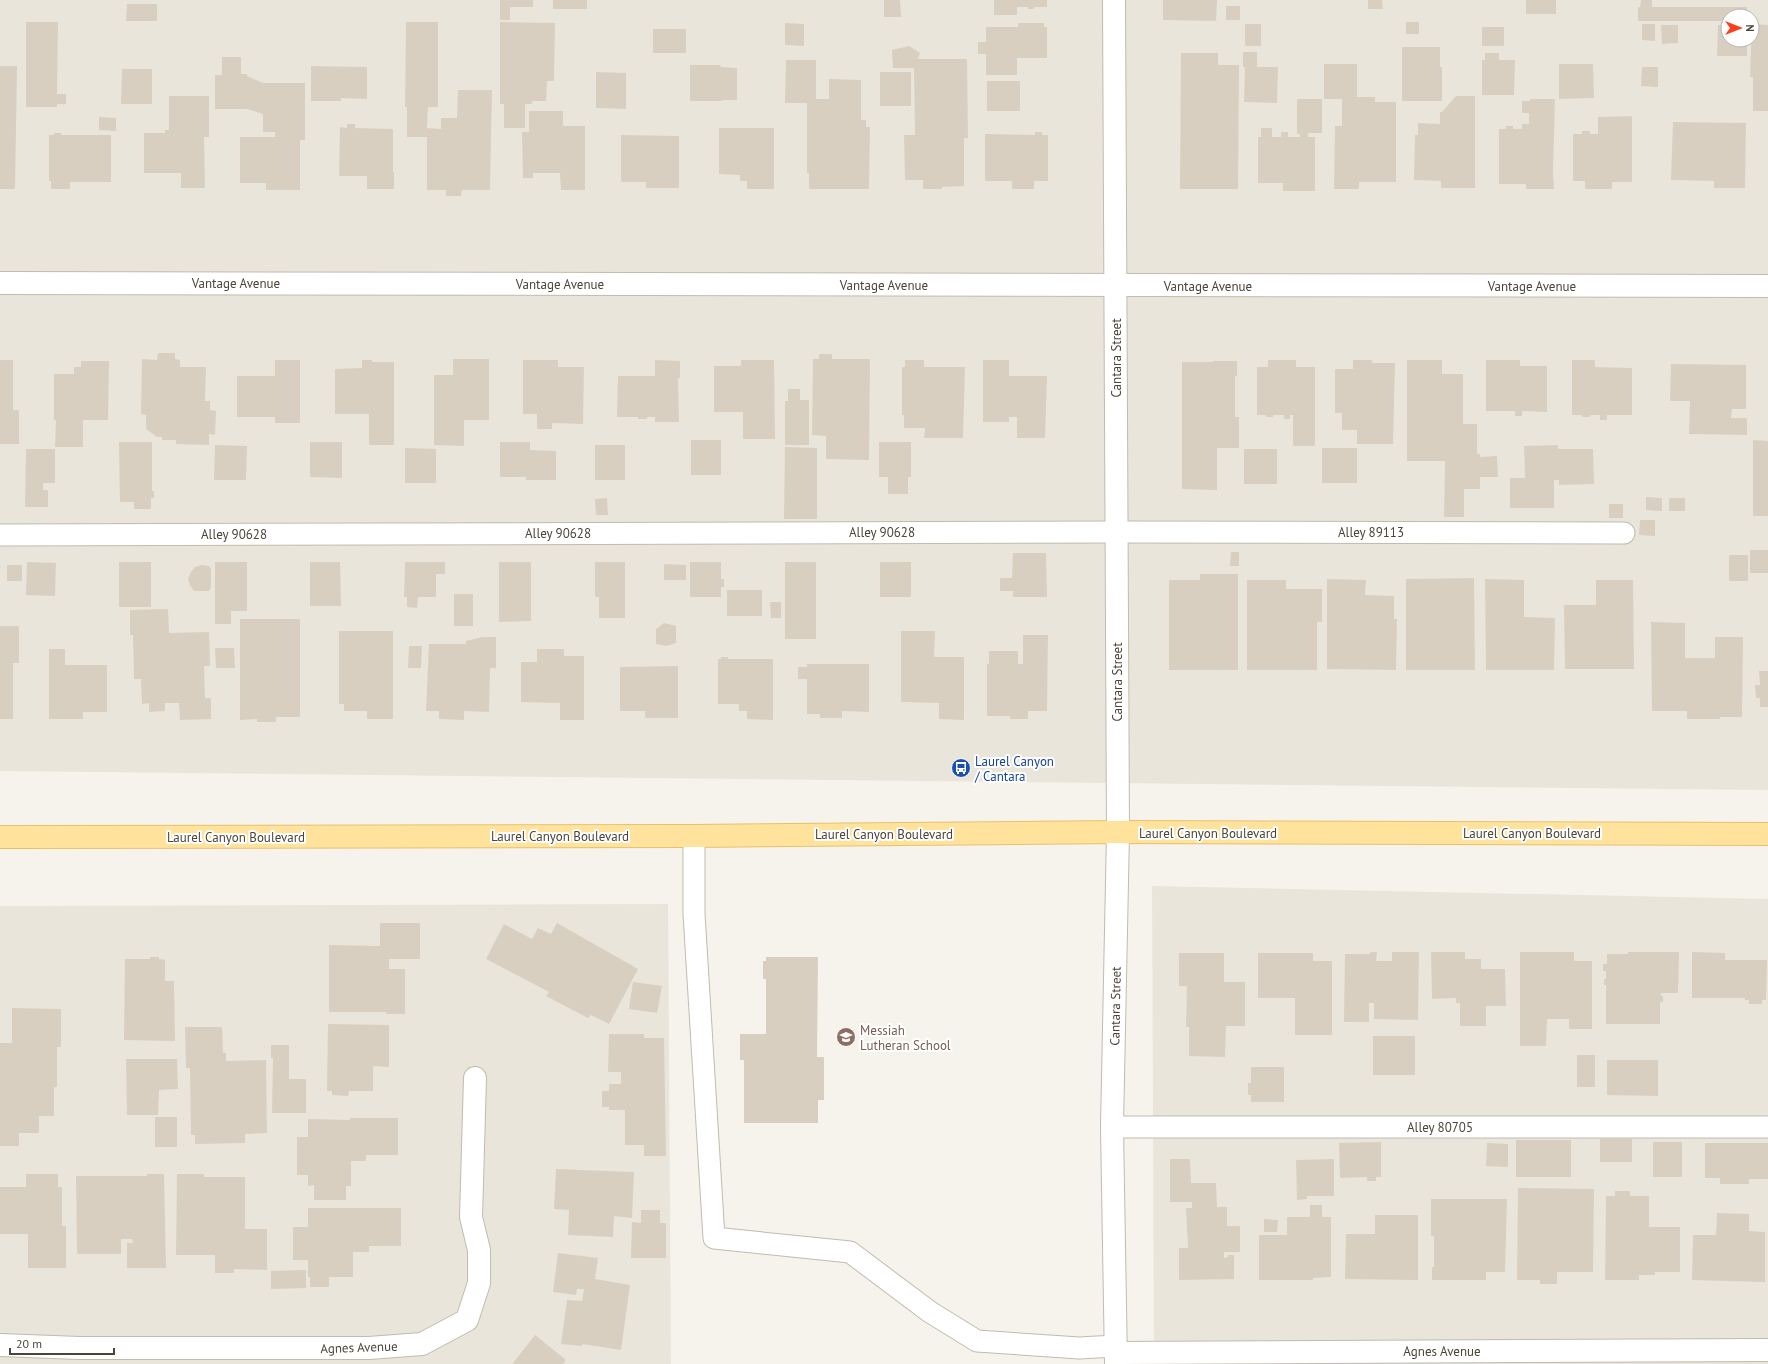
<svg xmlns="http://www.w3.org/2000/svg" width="1768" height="1364" font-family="'PT Sans',sans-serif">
<rect width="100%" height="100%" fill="#f6f3ec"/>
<g fill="#eae5da" fill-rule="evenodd">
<path d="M0 0H1768V790L0 771ZM1728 16H1752V40H1728Z"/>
<path d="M1152 886 1768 899V1364H1154Z"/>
<path d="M668 904 671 1364H0V906Z"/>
</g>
<g fill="#d8cfc1">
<path d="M500 0H533V7H510V20H500Z"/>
<rect x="553" y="0" width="34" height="9"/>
<path d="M884 0H900L901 17H884Z"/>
<path d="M994 0H1047V7H1034V9H1028V7H1017V15H994Z"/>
<path d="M1163 0H1217L1216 21 1163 20Z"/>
<path d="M1368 0H1382L1383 9H1368Z"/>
<rect x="1526" y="0" width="30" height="14"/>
<path d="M1641 0H1652V7H1747V16H1728V21H1638V7H1640Z"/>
<path d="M127 4H157V21H126Z"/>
<rect x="1226" y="6" width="14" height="14"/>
<path d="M26 22H58L57 94H66V104H57V107H26Z"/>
<path d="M406 22H438V107H428L427 128 441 129V118H457L458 90H492L490 190H462L461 196H446V190H427V137H407V107H405Z"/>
<path d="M500 22 555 23 554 81H547L546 101H532V104H525V128H504V104H500Z"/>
<rect x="1406" y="22" width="13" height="12"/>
<path d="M785 23 804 24V46L785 45Z"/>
<path d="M1018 23H1044V27H1047V58H1017V75H986V54H978V42H986V27H1018Z"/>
<rect x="1245" y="24" width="16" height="22"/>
<path d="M1642 24H1655V41L1642 40Z"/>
<path d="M1752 24 1768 25V111H1753V77H1750Z"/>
<path d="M1661 25H1678V43L1662 44Z"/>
<path d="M1718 25 1728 26V40H1747V56H1717Z"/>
<rect x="1482" y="27" width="22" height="19"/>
<rect x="653" y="29" width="33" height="24"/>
<path d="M909 46 920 53 918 59H967L968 138H964V186L942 187V189H923V180H905L904 135H915L914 68H893L892 50Z"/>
<path d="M1402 47H1440V67H1442V101H1402Z"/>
<path d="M1243 52H1257V67H1278L1277 103 1244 102 1245 67H1243Z"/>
<path d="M1181 53H1218V65H1239L1238 189H1180Z"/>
<path d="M1485 53H1499V60H1515L1514 95H1482V60H1485Z"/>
<path d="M222 57H241V74H247V76L263 83H305V140H300V190H266V183H240V137H275V132H263V114L247 109H215V75H222Z"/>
<path d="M786 60H816V99H829V79L861 80V120H866V127H870L869 189H809V173H807V103H785Z"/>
<path d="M1324 64H1357V97H1375V102H1396V182H1359V189H1334L1335 126H1342V99H1324Z"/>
<path d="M1559 64H1593L1594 98 1559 99Z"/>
<path d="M690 65H720L721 67 737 68V100H722V101H690Z"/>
<path d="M0 66H17L15 189H0Z"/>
<path d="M311 66 367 67V99L341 98V101H311Z"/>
<path d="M1642 67H1658V87L1641 86Z"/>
<path d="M122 69H152V104H121Z"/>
<path d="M596 72 626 73V109L596 108Z"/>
<rect x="880" y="72" width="31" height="34"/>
<rect x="987" y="81" width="33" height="30"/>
<path d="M169 96H209V137H204L205 188H181V173H144V133H165V130H169Z"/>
<path d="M1456 96H1475V188H1441V181L1414 180 1415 135H1418V123L1440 124V112H1442Z"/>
<path d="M1297 99H1322V133H1308V137H1315V191H1283V183H1258V137H1261V128H1272V137H1281V132H1288V137H1300V134H1297Z"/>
<path d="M1530 99H1555L1553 171 1554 189H1526V184H1499V129H1506V126H1513V129H1522V124H1529V113H1522V101H1530Z"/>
<path d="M529 111H563V126H585V190H561L560 173H533V178H523L522 132H529Z"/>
<path d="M1632 116V182H1612V189H1585V181H1573V134H1582V131H1590V134H1598V117Z"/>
<path d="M99 117 116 118V131L99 130Z"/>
<path d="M1673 122 1746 123 1745 188H1714V181L1671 180Z"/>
<path d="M347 124H355V128L393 129V172H394V189H367V176H339L340 127 347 128Z"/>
<path d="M719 128H774V189H747V181H740V175L719 174Z"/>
<path d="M1035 132H1042V135H1048V181H1034V189H1012V181H985V134L1035 135Z"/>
<path d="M54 133H61V135H111V182H70V189H51V181H49V135H54Z"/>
<path d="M621 135 679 136V188H646V182H621Z"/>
<path d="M158 353H175V359L180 360V367H206L205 401H210V410L216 411 215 435 209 434V445L176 444V440H162V437H157L146 429V415L141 414 142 359 157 360Z"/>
<path d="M819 354H832V359H870L869 460 826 459V436L812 435 813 359H819Z"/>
<path d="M453 359H489V420H464V446L434 445V375H453Z"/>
<path d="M0 360H13V410H19V444H0Z"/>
<path d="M275 360H300V423H275V417H237V376H275Z"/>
<path d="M362 360H372V362H394V445H369V414H335V369L362 368Z"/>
<path d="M523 360H558V367H584L583 424 552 423V429H537V414H523Z"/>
<path d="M655 360 680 361V378H678L679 422H655V417H647V419H638V417H617L618 376H655Z"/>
<path d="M741 360H774L775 439H743V412H714V366H741Z"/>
<path d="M905 360H924V367H965L963 438H924L925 428H904V415H902V367H905Z"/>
<path d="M983 360H1009V376H1047L1045 438H1017V417H1009V422H983Z"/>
<path d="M1268 360H1296V367H1315V446H1293V415H1290V419H1284V415H1273V417H1266V415H1257V367H1268Z"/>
<path d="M1353 360H1372V363H1395L1393 444H1357V430H1342V413H1335V369H1353Z"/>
<path d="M1407 360H1442V374H1463V424H1477V454H1480V457L1497 456 1498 477H1480V489H1464V517H1444L1445 461H1407Z"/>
<path d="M1486 360H1520V366H1547V412L1522 411V416H1515V411H1486Z"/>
<path d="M1572 360H1595V367L1632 368V415H1607V420H1600V415H1590V417H1582V415H1572Z"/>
<path d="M81 361H109L108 420H83V447H55L56 420H54V374H74V367H81Z"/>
<path d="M1213 361H1237V376H1235V417H1239V448H1217V490L1182 489V362H1213Z"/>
<path d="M1671 364 1746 365V409H1732L1731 418H1747V435L1689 434 1690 401H1670Z"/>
<path d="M788 389H800V400H809V445H785V401H788Z"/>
<rect x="691" y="440" width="30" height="35"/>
<path d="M1753 440 1768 441V516H1753Z"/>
<path d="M119 442H152V491H154V498H151V509H134V502H120Z"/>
<path d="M310 442H342V478L310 477Z"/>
<path d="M500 442H530V450L556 451V480H526V477H500Z"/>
<path d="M879 442H911V477H908V494H888V477H879Z"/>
<path d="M215 445 247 446 246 480H214Z"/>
<rect x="595" y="445" width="30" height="35"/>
<path d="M1558 445V449H1593L1594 484 1559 485V480H1554V508H1510V478H1525L1524 446Z"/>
<path d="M785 447 817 448V519H784Z"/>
<path d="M405 448 436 449V483H405Z"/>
<rect x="1322" y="448" width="35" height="35"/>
<path d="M26 449H55V483H43V490H48V507H25Z"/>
<rect x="1244" y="449" width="33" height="35"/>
<path d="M1646 497 1662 498V511L1646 510Z"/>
<path d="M607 498 608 515H596L595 499Z"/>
<rect x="1669" y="498" width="16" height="13"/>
<rect x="1609" y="504" width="14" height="14"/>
<path d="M1640 520H1655V536L1639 535Z"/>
<rect x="1750" y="550" width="18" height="23"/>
<path d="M1231 552H1239V566H1230Z"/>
<path d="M1013 553H1046L1047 597H1013V591H1000V578H1012Z"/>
<rect x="1729" y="555" width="19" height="26"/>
<path d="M27 562 56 563 55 596 26 595Z"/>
<rect x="119" y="562" width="32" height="45"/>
<path d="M215 562H247V611H231V624H215Z"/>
<path d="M310 562H340L341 606H310Z"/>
<path d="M405 562H445V574H436V597H418L417 608 407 607V597H404Z"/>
<path d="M499 562H531V621L499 622Z"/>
<path d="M595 562H625V618H599V597H595Z"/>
<path d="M690 562H721V579H724V587H721V597H690Z"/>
<rect x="785" y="562" width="31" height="77"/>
<rect x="880" y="562" width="31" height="35"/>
<path d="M664 564 686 565V580H664Z"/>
<rect x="7" y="565" width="15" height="16"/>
<path d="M202 565 209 566 211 569V587L209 591H194L190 585 188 579 191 572 195 567Z"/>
<path d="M1200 574H1238V670H1169V580H1200Z"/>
<path d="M1474 578 1475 670H1406V579Z"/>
<path d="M1327 579 1366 580 1365 595 1394 596V619H1397L1396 670 1327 669Z"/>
<path d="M1485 579 1524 580V617L1555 618 1554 670H1486Z"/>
<path d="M1247 580H1286V589H1322V622H1317V670H1247Z"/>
<path d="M1596 580H1633L1634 669H1565L1564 605H1596Z"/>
<rect x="727" y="590" width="35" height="26"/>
<rect x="454" y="594" width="19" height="32"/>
<path d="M770 602H781V618H771Z"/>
<path d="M168 609 169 633 209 632 210 666H204L205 698H211V719L180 720 179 703H165V711L149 712V703L142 704 141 679H134L133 635H130V610Z"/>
<path d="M240 619H300V717H276V722H257V719L240 720Z"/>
<path d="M1651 622 1685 623V658H1715V637H1743L1742 717H1720V719H1687V711H1652Z"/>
<path d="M664 623 676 626V643L666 646 656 644V629Z"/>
<path d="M0 626H19V663H13V719H0Z"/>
<path d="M339 631H393V719H367V711H344V704H339Z"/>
<path d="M901 631H935L934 657H964V720L939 719V703L901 702Z"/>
<path d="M1023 635H1048L1047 711H1028V719H1010V716H987V664H989V651H1018V664H1023Z"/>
<path d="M482 637H496V668H490L489 712 464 711V720L439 719V711H426L429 644H466V641Z"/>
<path d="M409 646H422L421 668H408Z"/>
<path d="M215 648H234L235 668H216Z"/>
<path d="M49 649H65V665H107V712H83V719H49Z"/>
<path d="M537 649H564V656H584V720H560V703L521 702V662H537Z"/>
<path d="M721 657H728V659H773V720L747 719V711H739V704H718V659H721Z"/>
<path d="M807 664H869V712L842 711V718H820V714H807V679H798V667H807Z"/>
<path d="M678 666V718H645V711H620V667Z"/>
<path d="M1759 671H1768V707H1760V698H1756L1755 685H1760Z"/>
<path d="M380 923H420V959H389V969H405V1014H386V1012H329V945L380 946Z"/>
<path d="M557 923 638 969 609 1024 591 1015 588 1018 546 996 549 992 486 959 504 924 532 939 538 928 551 934Z"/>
<path d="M1370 952H1377L1376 961H1392V952H1419L1418 1020 1374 1019V1003H1369V1022H1344L1345 954H1370Z"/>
<path d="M1431 952H1465V959H1481V969H1505L1506 1006H1486V1026H1460V1003H1456V998L1432 999Z"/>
<path d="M1520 952H1574V961H1592V1029H1569V1019H1547L1546 1046H1520Z"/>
<path d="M1628 952H1679L1678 993H1661V996H1663V1002H1660V1024H1606V985H1604V979H1606V971H1603V964H1607V954H1628Z"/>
<path d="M1692 952 1725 953V960H1767L1766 1000H1762V1004H1749V1000H1745V998H1692Z"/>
<path d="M1179 953H1224V982H1245V1026H1226L1225 1057 1189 1056V1027H1186L1187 986H1179Z"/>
<path d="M1258 953H1313V961H1332V1035H1295V998H1258Z"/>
<path d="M150 957H159V959L165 960V981H174L175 1041 124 1040 125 959H150Z"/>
<path d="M766 957H818L817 1057H824V1100H818V1123H744V1060H740V1034H766V979H763V961H766Z"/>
<path d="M633 982 662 986 657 1013 629 1009Z"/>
<path d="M12 1008 61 1009V1047H57V1087H54V1116H39V1133H19V1146H0V1043H12Z"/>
<path d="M328 1024 389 1025V1067L373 1066V1091H349L348 1096 332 1095V1091H327Z"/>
<path d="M185 1027H222L223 1053H226V1061L266 1060 267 1133 245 1134V1143L195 1144V1135H191L190 1068H186Z"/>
<path d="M609 1034H644V1038H664L666 1156H644V1145H625V1110H609V1107H602V1091H609V1084H621V1072H608Z"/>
<rect x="1373" y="1036" width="42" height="39"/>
<path d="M271 1045H289V1079H306V1113H272L273 1058H271Z"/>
<rect x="1577" y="1055" width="18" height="32"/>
<path d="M126 1059H177L178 1089 159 1090 158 1115H127Z"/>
<path d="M1607 1060H1658V1096L1607 1095Z"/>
<path d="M1251 1067H1284V1102H1251V1095H1248V1083H1251Z"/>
<rect x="155" y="1117" width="22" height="30"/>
<path d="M350 1118H398V1155H366V1161H351V1186H346V1200H314V1185L308 1186V1175H297V1137H308V1119L350 1120Z"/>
<rect x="1600" y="1139" width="32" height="23"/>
<rect x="1516" y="1140" width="55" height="37"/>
<path d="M1381 1142V1177H1376V1181H1367V1177L1340 1178 1339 1143Z"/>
<rect x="1653" y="1142" width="29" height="35"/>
<path d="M1487 1143 1508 1144V1167L1486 1166Z"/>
<path d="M1705 1143H1768V1179H1749V1184H1720V1178H1705Z"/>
<path d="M1170 1159H1190L1191 1183H1216L1217 1207H1227V1226H1240V1252H1224V1258L1228 1257V1255H1234V1279L1179 1280V1248H1188L1186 1208H1192V1202H1170Z"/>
<path d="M1334 1159V1196H1307V1199L1297 1200 1296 1160Z"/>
<path d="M556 1169 634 1172 632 1218 614 1216 613 1237 568 1235 569 1210 554 1209Z"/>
<path d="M26 1174H58V1187H62V1226H66V1268H28V1234H0V1187H26Z"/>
<path d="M147 1174H164L166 1268H127V1243H133L132 1239H121V1254H77L76 1176H147Z"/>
<path d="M177 1174H204V1177H245V1229H267V1270L234 1269V1273H215V1255H176Z"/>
<path d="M1518 1188 1594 1189 1593 1272H1557V1284H1540V1280H1517Z"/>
<path d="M1615 1191H1630V1196H1649V1227H1680V1272H1655V1275H1639V1280H1605L1606 1196H1615Z"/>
<path d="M1431 1199H1507L1505 1272H1486V1280H1432V1267H1434V1236H1431Z"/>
<path d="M1310 1205H1322V1217H1331V1277L1313 1278V1280H1259V1235H1287V1217H1310Z"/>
<path d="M308 1208H401V1246H369V1252H353V1277H329V1287H310V1277H308V1260H293V1227H308Z"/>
<path d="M641 1210H660V1223H666V1258H631L632 1222 641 1223Z"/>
<path d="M1717 1213 1749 1214V1231L1765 1232V1282L1692 1280 1693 1235H1716Z"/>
<path d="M1375 1215H1418V1280L1345 1279 1346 1234H1375Z"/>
<path d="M1264 1219 1278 1220 1277 1232H1264Z"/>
<path d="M558 1253 598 1258 595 1279 630 1285 621 1350 582 1344V1346L561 1344 567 1300 582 1301 584 1289H577L576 1295 553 1292Z"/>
<path d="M306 1270V1288L271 1289V1271Z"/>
<path d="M535 1335 566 1360 563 1364H515L513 1363Z"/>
</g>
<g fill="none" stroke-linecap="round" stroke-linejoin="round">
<g stroke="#c2bbae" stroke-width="23">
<g id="service">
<path d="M0 535 1117 532 1624 533"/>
<path d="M694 836V914L714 1238 850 1252 930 1312 977 1341 1079 1348 1116 1346"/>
<path d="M1112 1127H1768"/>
</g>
</g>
<g stroke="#c2bbae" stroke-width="24">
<g id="minor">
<path d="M1114 0 1118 832 1112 1127 1116 1364"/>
<path d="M0 283 1768 286"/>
<path d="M0 1345 79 1348H369L422 1344 467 1320 479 1283V1250L471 1217 475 1078"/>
<path d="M1116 1353 1768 1350"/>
</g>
</g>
<g stroke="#e6c16a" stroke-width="24">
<path id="primary" d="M0 837 694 836 1118 832 1768 834"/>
</g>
<use href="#service" stroke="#fff" stroke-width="21"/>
<use href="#minor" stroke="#fff" stroke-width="22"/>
<use href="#primary" stroke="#ffe39c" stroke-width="22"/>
</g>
<defs>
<g id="bus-disc" transform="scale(1)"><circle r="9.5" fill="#1a4fb4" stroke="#fff"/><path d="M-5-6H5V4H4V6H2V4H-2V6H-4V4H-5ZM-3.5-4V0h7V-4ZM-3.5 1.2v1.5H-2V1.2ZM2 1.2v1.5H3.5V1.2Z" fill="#fff"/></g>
<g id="school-disc" transform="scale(1)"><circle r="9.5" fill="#8d6e63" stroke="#fff"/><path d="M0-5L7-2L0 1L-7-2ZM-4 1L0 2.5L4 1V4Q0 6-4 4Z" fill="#fff"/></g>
</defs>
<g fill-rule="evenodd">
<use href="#bus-disc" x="961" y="768"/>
<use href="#school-disc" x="846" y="1037"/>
</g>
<g text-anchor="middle" stroke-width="4" stroke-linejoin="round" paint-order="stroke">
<g font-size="13" fill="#4b4439" stroke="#fff">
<text x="236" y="288">Vantage Avenue</text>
<text x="560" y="289">Vantage Avenue</text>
<text x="884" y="290">Vantage Avenue</text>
<text x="1208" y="291">Vantage Avenue</text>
<text x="1532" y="291">Vantage Avenue</text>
<text transform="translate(1116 358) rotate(-90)" y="5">Cantara Street</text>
<text x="882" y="537">Alley 90628</text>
<text x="1371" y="537">Alley 89113</text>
<text x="558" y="538">Alley 90628</text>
<text x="234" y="539">Alley 90628</text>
<text transform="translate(1117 682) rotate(-90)" y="5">Cantara Street</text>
<text x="1208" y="838">Laurel Canyon Boulevard</text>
<text x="1532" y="838">Laurel Canyon Boulevard</text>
<text x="884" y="839">Laurel Canyon Boulevard</text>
<text x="560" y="841">Laurel Canyon Boulevard</text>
<text x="236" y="842">Laurel Canyon Boulevard</text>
<text transform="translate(1115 1006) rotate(-89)" y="5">Cantara Street</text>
<text x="1440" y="1132">Alley 80705</text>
<text transform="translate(359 1347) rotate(-2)" y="5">Agnes Avenue</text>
<text x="1442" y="1356">Agnes Avenue</text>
</g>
<g font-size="13" fill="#164399" stroke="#fff" text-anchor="start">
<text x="975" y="766">Laurel Canyon<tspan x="975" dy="15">/ Cantara</tspan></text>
</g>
<g font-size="13" fill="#785e54" stroke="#fff" text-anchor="start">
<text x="860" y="1035">Messiah<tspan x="860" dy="15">Lutheran School</tspan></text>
</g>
</g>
<g transform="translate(1740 28) rotate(90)"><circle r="19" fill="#ffffff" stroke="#b7b4b0"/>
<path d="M0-3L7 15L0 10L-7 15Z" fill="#fc3f1d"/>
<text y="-6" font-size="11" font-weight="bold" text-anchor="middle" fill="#4b4439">N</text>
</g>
<path d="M10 1348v6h104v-6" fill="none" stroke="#4b4439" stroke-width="2"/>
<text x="16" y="1348" font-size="12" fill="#4b4439" stroke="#ffffff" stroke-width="3" paint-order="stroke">20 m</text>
</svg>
